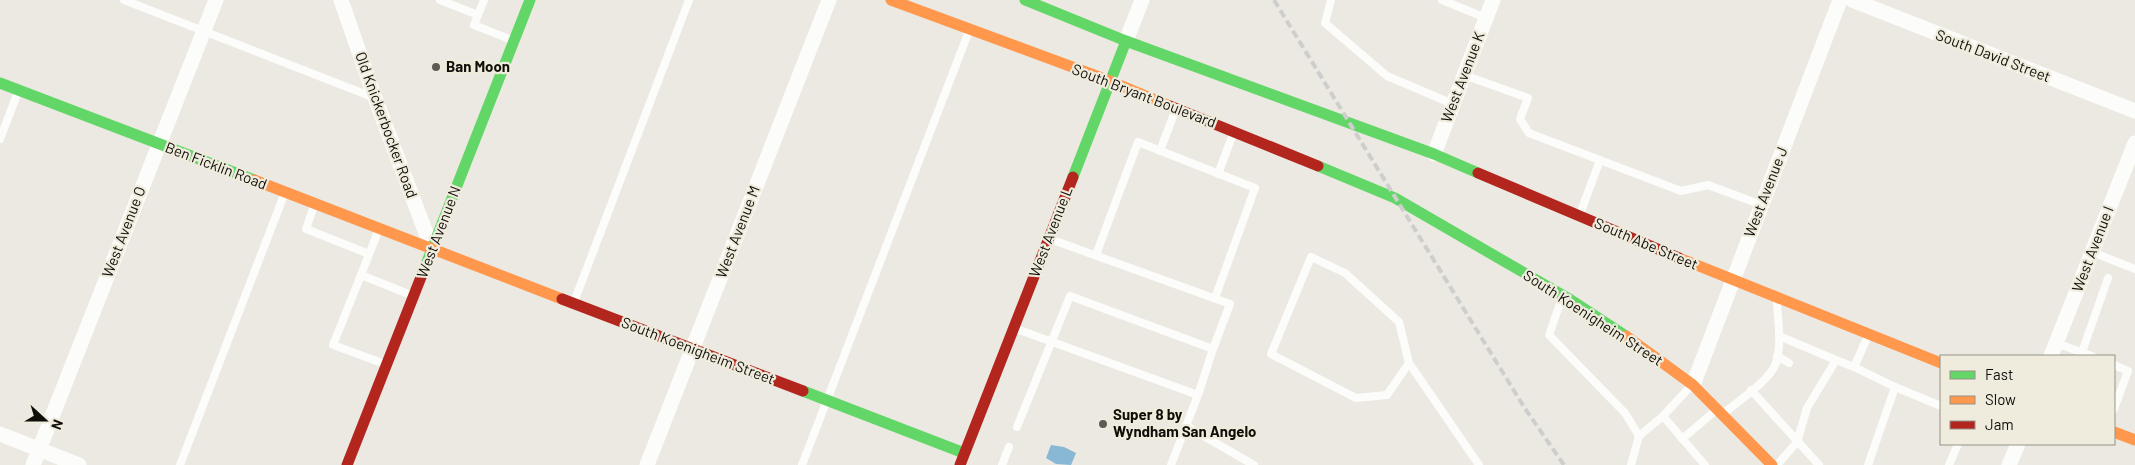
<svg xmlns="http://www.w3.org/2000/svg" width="2135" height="465" font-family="Barlow,sans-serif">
<rect width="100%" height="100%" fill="#ebe9e1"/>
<path fill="#88b8d3" d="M1051 445 1064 447 1076 453 1071 465 1056 464 1046 458Z"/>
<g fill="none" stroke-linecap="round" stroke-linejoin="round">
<g stroke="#fcfcfa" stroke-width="8">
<path d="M124 0 375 98"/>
<path d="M440 0 478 15"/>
<path d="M484 0 474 25 512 40"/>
<path d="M1331 0 1325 23 1387 76 1453 104"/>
<path d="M1442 0 1486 18"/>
<path d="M1464 75 1528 98 1520 119 1529 133 1681 191 1708 185 1762 205"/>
<path d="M0 139 18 92"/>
<path d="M1160 151 1175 111"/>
<path d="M1218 174 1233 134"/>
<path d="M314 206 306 229 369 254"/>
<path d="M1580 214 1600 160"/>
<path d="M1050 239 1230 304 1213 349"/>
<path d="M2092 252 2135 269"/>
<path d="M1096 255 1138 142 1255 188 1215 298"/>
<path d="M361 275 379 229"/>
<path d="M1562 298 1549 335 1625 413 1639 436 1663 416 1690 387"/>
<path d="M574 302 689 0"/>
<path d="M1014 328 1198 395 1171 465"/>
<path d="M1779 336 1836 360"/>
<path d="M1868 336 1854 367 1895 387 1941 406"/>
<path d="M2056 343 2092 356"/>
<path d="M2082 352 2108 278"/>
<path d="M1777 356 1789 363"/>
<path d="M1409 363 1387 395 1356 398 1271 354 1311 257 1345 273 1399 322 1409 363 1479 465"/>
<path d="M385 364 333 345 361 275 411 295"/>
<path d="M2114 365 2128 371 2114 409"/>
<path d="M1751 390 1819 465"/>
<path d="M1725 412C1739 401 1771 379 1776 363 1782 345 1778 322 1777 303"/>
<path d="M1663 416 1705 465"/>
<path d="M1186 426 1254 465"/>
<path d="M1017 427 1070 296 1213 349 1198 395"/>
<path d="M1682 439 1715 411"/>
<path d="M180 465 284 195"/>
<path d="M802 465 969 31"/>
<path d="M1002 465 1009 447"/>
<path d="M1631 465 1639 436"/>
<path d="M1777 465 1797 442 1807 408 1836 360 1854 367"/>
<path d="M1868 465 1895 387"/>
<path d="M1949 465 1958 444"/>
</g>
<g stroke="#fcfcfa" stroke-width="15">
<path d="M341 0 375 98 432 249"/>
<path d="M1852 0 2135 111"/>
<path d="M1126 41 1142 0"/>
<path d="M1434 154 1493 0"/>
<path d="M2051 356 2135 143"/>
<path d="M1693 385 1840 0"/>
<path d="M0 434 79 465"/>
<path d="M33 465 216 0"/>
<path d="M647 465 829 0"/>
<path d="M2009 465 2018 444"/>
</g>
<g stroke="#63d668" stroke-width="11">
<path d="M1025 0 1126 41 1434 154 1478 173"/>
<path d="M0 83 254 180"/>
<path d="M1318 166 1395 198 1571 300 1626 336"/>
<path d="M1073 177 1126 41"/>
<path d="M423 272 530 0"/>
<path d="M803 391 964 453"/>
</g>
<g stroke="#ff974d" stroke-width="11">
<path d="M891 0 1110 81 1170 106"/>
<path d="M254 180 562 299"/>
<path d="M1679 258 1941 363"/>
<path d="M1626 336 1693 385 1772 465"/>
<path d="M2114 432 2135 440"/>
</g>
<g stroke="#b3261e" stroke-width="11">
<path d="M1170 106 1318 166"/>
<path d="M1478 173 1679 258"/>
<path d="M562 299 803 391"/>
<path d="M347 465 423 272"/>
<path d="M960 465 1073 177"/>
</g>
<path stroke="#cececc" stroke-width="4" stroke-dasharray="8 4" stroke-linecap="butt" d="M1274 0 1524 407 1564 465"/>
</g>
<g fill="#5c5b55" stroke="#efebdd" stroke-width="2">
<circle cx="436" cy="67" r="5"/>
<circle cx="1103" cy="424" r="5"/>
</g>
<g text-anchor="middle" stroke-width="4.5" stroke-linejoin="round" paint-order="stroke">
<g font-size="15" fill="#0f0e09" stroke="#efebdd">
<text transform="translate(1993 56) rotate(21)" y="5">South David Street</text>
<text transform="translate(1463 77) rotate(-69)" y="5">West Avenue K</text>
<text transform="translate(1144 96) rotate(21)" y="5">South Bryant Boulevard</text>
<text transform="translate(386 125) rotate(70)" y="5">Old Knickerbocker Road</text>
<text transform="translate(216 166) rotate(21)" y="5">Ben Ficklin Road</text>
<text transform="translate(1766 192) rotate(-69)" y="5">West Avenue J</text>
<text transform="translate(124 232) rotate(-69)" y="5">West Avenue O</text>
<text transform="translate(439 232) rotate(-69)" y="5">West Avenue N</text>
<text transform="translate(738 232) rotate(-69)" y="5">West Avenue M</text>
<text transform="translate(1051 232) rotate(-69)" y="5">West Avenue L</text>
<text transform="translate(1646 244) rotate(23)" y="5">South Abe Street</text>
<text transform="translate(2093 249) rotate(-69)" y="5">West Avenue I</text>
<text transform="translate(1593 318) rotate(33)" y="5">South Koenigheim Street</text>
<text transform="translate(698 351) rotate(21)" y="5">South Koenigheim Street</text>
</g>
<g font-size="15" font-weight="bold" fill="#0f0e09" stroke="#efebdd" text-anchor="start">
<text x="446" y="72">Ban Moon</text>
<text x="1113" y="420">Super 8 by<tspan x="1113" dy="17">Wyndham San Angelo</tspan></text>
</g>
</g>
<rect x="1940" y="355" width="175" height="90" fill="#efebdd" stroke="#959388"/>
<rect x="1950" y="371" width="25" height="8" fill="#63d668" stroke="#959388"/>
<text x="1985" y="380" font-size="15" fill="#0f0e09">Fast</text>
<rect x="1950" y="396" width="25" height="8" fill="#ff974d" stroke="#959388"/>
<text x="1985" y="405" font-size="15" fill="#0f0e09">Slow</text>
<rect x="1950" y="421" width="25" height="8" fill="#b3261e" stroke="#959388"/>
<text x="1985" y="430" font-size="15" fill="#0f0e09">Jam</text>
<g transform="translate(45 420) rotate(111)" stroke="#efebdd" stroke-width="4" paint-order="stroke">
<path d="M0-4L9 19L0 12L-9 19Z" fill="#0f0e09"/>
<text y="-8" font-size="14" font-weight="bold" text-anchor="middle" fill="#0f0e09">N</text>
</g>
</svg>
